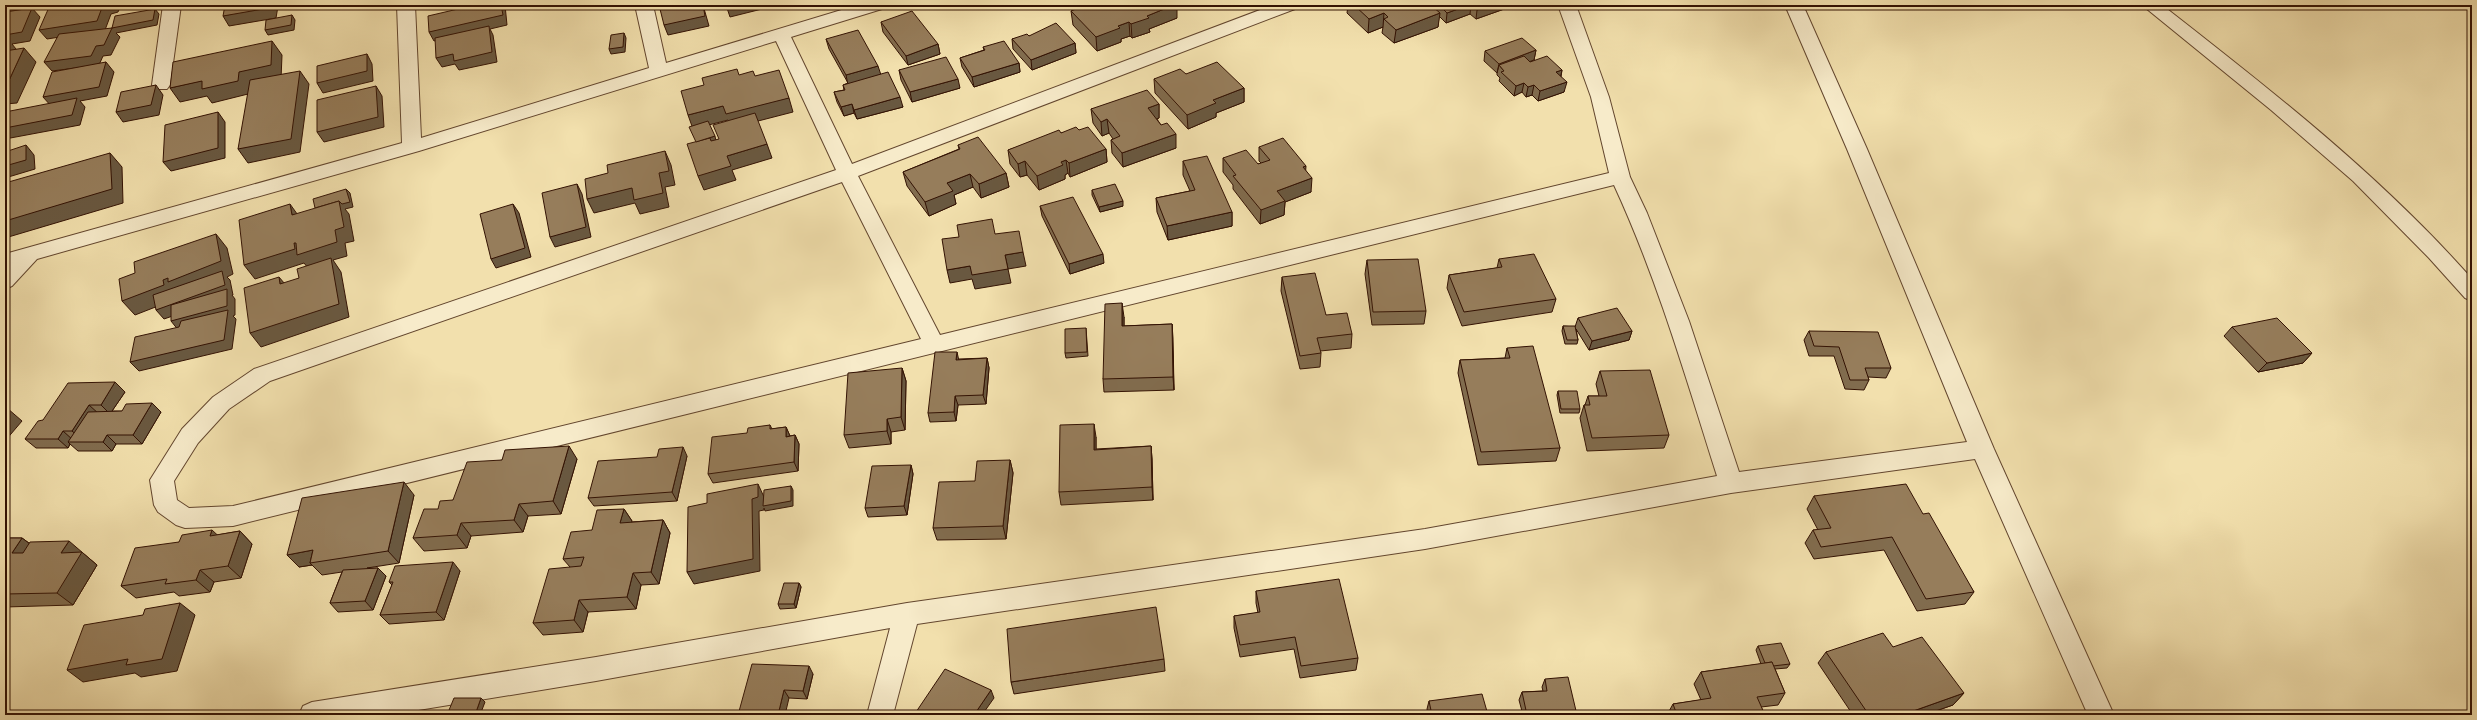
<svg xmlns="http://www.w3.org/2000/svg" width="2477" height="720" font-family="'Sorts Mill Goudy',serif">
<rect width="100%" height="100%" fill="#f2e0ad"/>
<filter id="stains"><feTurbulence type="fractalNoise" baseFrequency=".005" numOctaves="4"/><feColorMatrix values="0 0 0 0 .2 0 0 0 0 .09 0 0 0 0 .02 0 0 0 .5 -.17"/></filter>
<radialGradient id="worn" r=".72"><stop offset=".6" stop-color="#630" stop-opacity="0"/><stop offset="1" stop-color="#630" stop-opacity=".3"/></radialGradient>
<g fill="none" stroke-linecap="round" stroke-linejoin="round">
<g stroke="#63462e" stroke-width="2">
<g id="minor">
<path d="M163 5H181L170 85 167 89H155L152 85Z"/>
<path d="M397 5H415L421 138 649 68 635 5H653L666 63 858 5H885L882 9 791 37 852 164 1273 5H1298L1295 9 858 176 940 335 1609 173 1591 97 1558 5H1576L1609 97 1630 177 1647 213 1689 321 1739 472 1967 442 1847 149 1785 5H1803L1867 149 1994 449 2114 715H2088L1975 459 1731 493 1425 549 917 624 893 715H867L890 628 596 681 388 715H299L303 706 312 702 596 657 907 603 1425 529 1717 476C1686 378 1657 278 1614 185L233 526 185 528 176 525 158 512 154 505 150 480 182 429 213 397 254 369 836 170 776 41 419 151 37 259 12 286 5 289V254L402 143ZM842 182 921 339 233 506 189 508 177 500 174 481 198 443 229 409 270 381Z"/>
<path d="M2142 5H2162C2271 90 2380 175 2472 279V301L2465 298 2429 258 2353 181 2271 110Z"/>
</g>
</g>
<use href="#minor" fill="#f7ebca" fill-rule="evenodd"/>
</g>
<g fill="#816c4e" stroke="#331203">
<path d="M1348 5H1424L1428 9 1430 8 1427 5H1508L1507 8 1476 19 1470 14 1446 23 1439 16 1438 27 1394 43 1382 33 1383 27 1368 33 1347 13Z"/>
<path d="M1071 11 1177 18 1149 29 1150 32 1132 38 1130 36 1121 39V42L1097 51 1073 25Z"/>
<path d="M881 22 938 44 940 54 908 65 883 32Z"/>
<path d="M1029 36 1075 43 1076 53 1032 70 1013 49 1012 39Z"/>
<path d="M826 39 880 74 903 107 857 119 854 113 844 116 837 102 834 92 844 90 843 85 848 83 829 49Z"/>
<path d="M983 47 1019 63 1020 72 974 87 962 67 960 58 984 50Z"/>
<path d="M1536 50 1534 60 1562 70 1561 77 1564 92 1538 101 1532 95 1526 97 1522 92 1514 96 1499 81 1500 78 1497 75V73L1484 61 1485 51Z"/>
<path d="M899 70 960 88 912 102 901 80Z"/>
<path d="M1186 74 1244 88V102L1216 113V117L1188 129 1155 93 1154 79Z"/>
<path d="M1159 104V118L1157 119 1176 148 1123 167 1112 153 1111 140 1113 139 1109 133 1102 136 1093 123 1091 109Z"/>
<path d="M1079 130 1106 149 1107 162 1070 177 1068 173 1065 175V179L1039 190 1027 175 1020 177 1010 164 1008 150 1061 133Z"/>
<path d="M958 145 1006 173 1009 187 981 198 973 187 954 195 956 204 929 216 907 186 903 172 959 149Z"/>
<path d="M1259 147 1306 171 1311 192 1285 202 1284 215 1260 224 1233 189V185L1223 172V158L1258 164 1261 163 1259 161Z"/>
<path d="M1183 161 1232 212V226L1168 240 1157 212 1156 198 1190 191 1183 175Z"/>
<path d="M1092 190 1123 206 1100 212 1092 195Z"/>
<path d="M1040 206 1104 263 1070 274 1042 216Z"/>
<path d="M1499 259 1556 299 1552 312 1462 326 1447 288 1449 275 1497 268Z"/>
<path d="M1367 260 1426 311 1424 324 1372 325 1365 274Z"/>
<path d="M1282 277 1326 315 1352 334 1351 348 1320 351 1321 353 1320 367 1300 369 1281 291Z"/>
<path d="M1124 317V326L1172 324 1174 390 1104 392 1103 379Z"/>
<path d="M1578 318 1632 331 1629 340 1589 350 1576 329 1578 340 1577 344H1565L1562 331 1563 326 1575 327Z"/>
<path d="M2232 327 2312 353 2303 363 2258 372 2224 336Z"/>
<path d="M1086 328 1088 356 1066 358 1065 353Z"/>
<path d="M1809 331 1891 368 1886 378 1868 377 1869 380 1864 390 1845 389 1834 356H1809L1804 340Z"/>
<path d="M1507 348 1560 448 1556 461 1478 465 1458 373 1460 360 1505 358Z"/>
<path d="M987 358 989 368 986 404 958 405 956 421 930 422 928 413 959 359Z"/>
<path d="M902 368 906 381 905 430 891 432V444L849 448 844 435Z"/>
<path d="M1600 371 1669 435 1664 448 1587 451 1580 418 1584 405H1585L1588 396H1599L1596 384Z"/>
<path d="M1558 391 1580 409 1579 413H1560L1557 395Z"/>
<path d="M125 392 112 411 161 412 142 444H116L112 451H78L70 444 68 448H36L25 439 43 420Z"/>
<path d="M770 425 772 429 786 427 790 436 795 435 799 444 798 471 713 483 708 474 747 433Z"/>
<path d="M1096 437V449L1151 446 1152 459 1153 500 1061 505 1059 492Z"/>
<path d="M687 456 677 501 594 506 588 498Z"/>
<path d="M577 459 561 514 528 516 523 532 471 536 467 548 424 551 413 538 438 509 453 500Z"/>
<path d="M1010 460 1013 473 1006 539 937 540 933 528 975 481Z"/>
<path d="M911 465 913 474 907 515 868 517 865 508Z"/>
<path d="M414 495 399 563 367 568H378L386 576 373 610 338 612 330 603 342 572 322 575 312 565 299 567Z"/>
<path d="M1814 496 1923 514 1974 592 1965 604 1917 611 1884 550 1814 559 1805 543 1813 530H1818L1807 509Z"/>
<path d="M624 509 632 521 631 522 663 520 670 533 659 584 641 585 636 609 588 612 583 632 543 635 533 623 570 567 563 559 592 530Z"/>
<path d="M240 531 252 544 241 578 214 582 210 592 179 596 174 592 136 598 121 586 179 542 217 535Z"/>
<path d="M5 538H22L29 543 84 554 97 565 73 605 5 607Z"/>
<path d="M460 571 444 620 389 624 380 615 392 585 389 582Z"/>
<path d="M799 583 801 587 796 608 780 609 778 604Z"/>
<path d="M1256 591 1358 658 1356 670 1300 678 1294 649 1240 657 1234 628V616L1258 613 1256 603Z"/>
<path d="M1758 646 1790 664 1787 668 1775 669 1785 693 1778 705 1761 707 1765 715H1667L1673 704 1701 700 1694 684 1701 672 1761 664 1756 650Z"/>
<path d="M1893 647 1964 693 1953 705 1924 715H1853L1818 663 1826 652Z"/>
<path d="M1164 659 1165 671 1014 694 1011 682Z"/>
<path d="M813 674 807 699 789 698 738 715Z"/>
<path d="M1545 679 1577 715H1523L1519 700 1522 692 1543 691 1542 687Z"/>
<path d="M1429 701 1488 715H1428L1427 709Z"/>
</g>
<g fill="#695840" stroke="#331203">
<path d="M5 5H44L5 13Z"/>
<path d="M103 5H121L118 12 111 14 105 30 47 39 39 30Z"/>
<path d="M270 5H277L278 6 276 18 229 26 223 16Z"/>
<path d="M501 5H505L507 25 490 29 493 35 497 62 459 70 455 64 442 67 436 58 489 29 434 41 429 32Z"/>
<path d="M703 5 709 26 668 35 664 25Z"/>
<path d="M737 5H769L770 7 730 17 727 8Z"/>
<path d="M1174 5H1177V18L1149 29 1150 32 1132 38 1131 24 1147 16Z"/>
<path d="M1469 5H1471L1470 14 1446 23 1447 13Z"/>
<path d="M1490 5H1508L1507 8 1476 19 1477 10Z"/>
<path d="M32 8 40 17 30 41 12 44 20 54H5V35Z"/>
<path d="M155 9 159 14 157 25 116 33 120 37 111 55 103 56 99 65 52 71 44 62 112 28Z"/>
<path d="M1384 13 1383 27 1368 33 1369 19Z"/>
<path d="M1440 13 1438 27 1394 43 1396 30Z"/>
<path d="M292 15 295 20 294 30 268 35 265 30Z"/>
<path d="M1129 22 1130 36 1121 39V42L1097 51 1096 37 1118 26Z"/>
<path d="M624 33 626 38 625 52 611 54 609 49Z"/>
<path d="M272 41 282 55 281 79 248 94 212 103 207 96 180 102 170 88 239 72Z"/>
<path d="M1075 43 1076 53 1032 70 1031 60Z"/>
<path d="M938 44 940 54 908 65 906 56Z"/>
<path d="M24 48 36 62 17 103 5 104V89Z"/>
<path d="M1536 50 1534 60 1504 71 1499 65 1497 73 1499 64Z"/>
<path d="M367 54 372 64 373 81 323 93 317 83Z"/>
<path d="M106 62 114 72 107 96 80 101 85 107 80 125 5 139V128L52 107 43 97Z"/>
<path d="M1019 63 1020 72 974 87 972 77Z"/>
<path d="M878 66 881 75 848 85 846 75Z"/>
<path d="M1562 70 1560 79 1556 72Z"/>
<path d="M300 71 309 84 300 152 248 163 238 149Z"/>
<path d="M958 79 960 88 912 102 910 92Z"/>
<path d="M1567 82 1564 92 1538 101 1540 91Z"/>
<path d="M1524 83 1522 92 1514 96 1516 86Z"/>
<path d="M156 85 163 95 159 115 123 122 116 112Z"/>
<path d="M1534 85 1532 95 1526 97 1528 87Z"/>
<path d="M376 86 382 96 384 127 324 142 317 132Z"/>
<path d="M1244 88V102L1216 113V117L1188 129 1187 115 1213 100Z"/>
<path d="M900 97 903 107 857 119 854 110Z"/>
<path d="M789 98 793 112 731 128 728 120 693 129 688 115 723 106Z"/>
<path d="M852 104 854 113 844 116 841 107Z"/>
<path d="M1159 104V118L1149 122 1148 108Z"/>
<path d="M218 112 225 122V158L171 171 163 162Z"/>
<path d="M1107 119 1109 133 1102 136 1101 122Z"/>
<path d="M1176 134V148L1123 167 1122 153Z"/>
<path d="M715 136 716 141 696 142Z"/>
<path d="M767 144 772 158 732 170 736 180 704 190 698 176 727 156Z"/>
<path d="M26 145 34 155 35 169 5 178V166Z"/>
<path d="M1106 149 1107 162 1070 177 1069 163Z"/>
<path d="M665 151 671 165 675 185 665 187 669 207 640 214 635 203 594 213 587 199 659 173Z"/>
<path d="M110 153 122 167 123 203 5 238V221Z"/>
<path d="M1066 160 1068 173 1065 175V179L1039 190 1037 176 1061 162Z"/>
<path d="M1025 161 1027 175 1020 177 1018 164Z"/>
<path d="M1306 166 1305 180 1303 167Z"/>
<path d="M1006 173 1009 187 981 198 979 184Z"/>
<path d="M970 174 973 187 954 195 956 204 929 216 925 202 947 183Z"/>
<path d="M1312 178 1311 192 1285 202 1284 215 1260 224 1261 210 1277 191Z"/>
<path d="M577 184 582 194 591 237 555 247 550 237Z"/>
<path d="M346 189 350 193 353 207 345 209 349 214 354 241 345 243 347 256 333 260 341 272 349 317 261 347 250 333 308 268 304 263 255 279 244 265 294 243 335 230 339 201Z"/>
<path d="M1123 201V206L1100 212 1099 207Z"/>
<path d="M290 204 300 218 292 215Z"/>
<path d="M513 204 519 213 531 257 496 268 491 259Z"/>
<path d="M1232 212V226L1168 240 1167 226Z"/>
<path d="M216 234 227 248 233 274 227 277 230 280 233 295H232L235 299V315L233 316 236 319 232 349 139 371 130 362 179 331 171 321 227 297 164 319 156 310 176 299 135 315 122 301Z"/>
<path d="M1023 252 1026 266 1008 269 1005 255Z"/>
<path d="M1103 254 1104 263 1070 274 1069 264Z"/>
<path d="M970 266 1008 269 1011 283 975 289 972 279 950 283 947 270Z"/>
<path d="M279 277 290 290 280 284Z"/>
<path d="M1122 303 1124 317V339L1122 326Z"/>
<path d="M1172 324 1173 338 1174 390 1173 377Z"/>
<path d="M1632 331 1629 340 1589 350 1592 341Z"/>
<path d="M957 352 959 361 956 360Z"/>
<path d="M2312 353 2303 363 2258 372 2267 363Z"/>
<path d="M987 358 989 368 986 404 983 395Z"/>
<path d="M902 368 906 381 905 430 901 417Z"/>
<path d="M115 382 125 392 110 414 101 405Z"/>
<path d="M955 396 958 405 956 421 954 412Z"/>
<path d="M152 403 161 412 142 444 133 435Z"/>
<path d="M89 405 99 414 82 440 72 431Z"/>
<path d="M7 408 22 421 5 441V411Z"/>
<path d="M887 419 891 432V444L887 431Z"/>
<path d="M1094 424 1096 437V463L1094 450Z"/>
<path d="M786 427 790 436 786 437Z"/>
<path d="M63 431 73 440 68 442 70 444 68 448 58 439Z"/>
<path d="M107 435 116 444 112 451 103 442Z"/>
<path d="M795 435 799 444 798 471 794 462Z"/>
<path d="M569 446 577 459 561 514 553 501Z"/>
<path d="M1151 446 1152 459 1153 500 1152 487Z"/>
<path d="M683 447 687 456 677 501 672 492Z"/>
<path d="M1010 460 1013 473 1006 539 1003 526Z"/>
<path d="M911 465 913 474 907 515 904 506Z"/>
<path d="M404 482 414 495 399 563 388 551Z"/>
<path d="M758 484 764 497 791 486 793 490V506L765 511 764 508V510L759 511 760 571 694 584 687 572 752 499Z"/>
<path d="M519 504 528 516 523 532 514 520Z"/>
<path d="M624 509 632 521 628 536 620 523Z"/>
<path d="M663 520 670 533 659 584 651 572Z"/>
<path d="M461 523 471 536 467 548 457 535Z"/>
<path d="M212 530 226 543 210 536Z"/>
<path d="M240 531 252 544 241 578 228 566Z"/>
<path d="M22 538 38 550 28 566 12 553Z"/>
<path d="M69 541 97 565 73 605 57 593 61 553Z"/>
<path d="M313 550 310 563 312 565 299 567 287 555Z"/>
<path d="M453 562 460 571 444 620 436 612Z"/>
<path d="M378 568 386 576 373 610 365 601Z"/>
<path d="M200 570 214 582 210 592 196 580Z"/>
<path d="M633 573 641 585 636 609 627 597Z"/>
<path d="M799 583 801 587 796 608 794 604Z"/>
<path d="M579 600 588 612 583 632 574 620Z"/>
<path d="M180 603 195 615 177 671 141 677 135 673 83 682 67 670Z"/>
<path d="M809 666 813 674 807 699 803 691Z"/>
<path d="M784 690 789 698 785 715H778Z"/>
<path d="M991 690 994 698 982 715H974Z"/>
<path d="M1964 693 1953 705 1924 715H1902Z"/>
<path d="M481 698 485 702 480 715H475Z"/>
</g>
<g fill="#967d5b" stroke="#331203">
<path d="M50 5H103L97 21 39 30Z"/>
<path d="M225 5H270L269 8 223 16Z"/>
<path d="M458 5H501L503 15 429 32 428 16 458 9Z"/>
<path d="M659 5H703L705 16 664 25Z"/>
<path d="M726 5H737L727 8Z"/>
<path d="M1086 5H1174L1147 16 1149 18 1131 24 1129 22 1118 26 1120 28 1096 37 1071 11Z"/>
<path d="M1354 5H1424L1428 9 1433 7 1440 13 1396 30 1384 19 1388 17 1384 13 1369 19Z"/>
<path d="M1439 5H1469L1447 13Z"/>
<path d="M1472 5H1490L1477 10Z"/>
<path d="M32 8 22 32 5 35V12Z"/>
<path d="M155 9 153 20 112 28 115 16Z"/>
<path d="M912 11 938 44 906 56 881 22Z"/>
<path d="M292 15 291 25 265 30 266 20Z"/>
<path d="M1056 23 1075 43 1031 60 1012 39 1027 34 1029 36Z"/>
<path d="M489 26 492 52 454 61 453 54 436 58 435 38Z"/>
<path d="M112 28 104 45 96 46 91 56 44 62 59 34Z"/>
<path d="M858 30 878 66 846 75 826 39Z"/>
<path d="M624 33 623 47 609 49 611 35Z"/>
<path d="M1522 38 1536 50 1499 64 1485 51Z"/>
<path d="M5 40H8L5 47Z"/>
<path d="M272 41 271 65 239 72 238 81 202 89V81L170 88 173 62Z"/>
<path d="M1004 41 1019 63 972 77 960 58 985 50 983 47Z"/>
<path d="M24 48 5 89V51Z"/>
<path d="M367 54V71L317 83V66Z"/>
<path d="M1524 56 1530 62 1547 56 1562 70 1556 72 1567 82 1540 91 1534 85 1528 87 1524 83 1516 86 1501 72 1504 71 1499 65Z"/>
<path d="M946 57 958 79 910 92 899 70Z"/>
<path d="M106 62 99 87 43 97 52 72Z"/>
<path d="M1217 62 1244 88 1213 100 1216 103 1187 115 1154 79 1180 69 1186 74Z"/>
<path d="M737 69 739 75 753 71 755 76 779 70 789 98 726 114 723 106 688 115 681 91 704 85 702 78Z"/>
<path d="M300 71 291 139 238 149 250 80Z"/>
<path d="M888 72 900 97 854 110 852 104 841 107 834 92 845 90 843 85Z"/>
<path d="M156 85 151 105 116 112 121 92Z"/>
<path d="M376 86 378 117 317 132V100Z"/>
<path d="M1147 90 1159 104 1148 108 1161 125 1167 123 1176 134 1122 153 1111 140 1120 136 1107 119 1101 122 1091 109Z"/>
<path d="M77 98 72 115 5 128V112Z"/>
<path d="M218 112V148L163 162 165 125Z"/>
<path d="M755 113 767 144 727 156 731 166 698 176 687 144 710 138 711 141 719 139 713 125Z"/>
<path d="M708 121 715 136 696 142 689 127Z"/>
<path d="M1076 127 1079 130 1088 127 1106 149 1069 163 1066 160 1061 162 1063 165 1037 176 1025 161 1018 164 1008 150 1059 130 1061 133Z"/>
<path d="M978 137 1006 173 979 184 970 174 947 183 953 191 925 202 903 172 960 149 958 145Z"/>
<path d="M1283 138 1306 166 1303 167 1312 178 1277 191 1285 201 1261 210 1233 176 1236 175 1223 158 1246 150 1258 164 1270 160 1259 147Z"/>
<path d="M26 145V160L5 166V152Z"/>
<path d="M665 151 669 171 659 173 663 193 634 200 632 188 587 199 585 179 608 173 607 165Z"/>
<path d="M110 153 112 189 5 221V183Z"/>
<path d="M1207 156 1232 212 1167 226 1156 198 1195 190 1183 161Z"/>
<path d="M577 184 586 227 550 237 542 193Z"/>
<path d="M1115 184 1123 201 1099 207 1092 190Z"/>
<path d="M346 189 350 202 342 204 339 201 315 208 313 199Z"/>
<path d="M1073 197 1103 254 1069 264 1040 206Z"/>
<path d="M339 201 344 227 335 230 337 242 297 255 296 243H294L295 249 244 265 239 220 290 204 292 215Z"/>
<path d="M513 204 525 248 491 259 480 214Z"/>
<path d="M992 219 995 234 1019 231 1023 252 1005 255 1008 269 972 275 970 266 947 270 942 239 959 237 957 225Z"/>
<path d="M216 234 221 261 168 282V278L163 280 164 285 122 301 119 279 135 273 134 262Z"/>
<path d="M1534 254 1556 299 1464 312 1449 275 1502 267 1499 259Z"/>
<path d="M331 258 339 304 250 333 244 288 279 277 280 284 299 278 297 269Z"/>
<path d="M1418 259 1426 311 1373 312 1367 260Z"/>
<path d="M222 271 225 285 156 310 153 295Z"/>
<path d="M1315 273 1326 315 1347 313 1352 334 1317 338 1321 353 1300 356 1282 277Z"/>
<path d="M227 289V306L171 321V305Z"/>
<path d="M1122 303V326L1172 324 1173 377 1103 379 1105 304Z"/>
<path d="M1617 308 1632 331 1592 341 1578 318Z"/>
<path d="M228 310 224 340 130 362 135 337 179 327 181 321Z"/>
<path d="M2277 318 2312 353 2267 363 2232 327Z"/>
<path d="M1563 326H1575L1578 340H1567Z"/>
<path d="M1086 328 1087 352 1065 353V329Z"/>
<path d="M1809 331 1878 332 1891 368H1865L1869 380H1850L1839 347 1814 346Z"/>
<path d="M1533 346 1560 448 1481 452 1460 360 1510 358 1507 348Z"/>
<path d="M935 352H957L956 360 987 358 983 395 955 396 954 412 928 413Z"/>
<path d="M902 368 901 417 887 419V431L844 435 848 373Z"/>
<path d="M1650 370 1669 435 1592 438 1584 405H1590L1588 396H1607L1600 371Z"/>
<path d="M115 382 101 405H89L72 431H63L58 439H25L38 421 43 420 68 383Z"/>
<path d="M1558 391H1577L1580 409H1561Z"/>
<path d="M152 403 133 435H107L103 442H68L88 412 122 411 126 404Z"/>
<path d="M1094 424V450L1151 446 1152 487 1059 492 1060 425Z"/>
<path d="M770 425V429L786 427V437L795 435 794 462 708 474 712 437 747 433 748 428Z"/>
<path d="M569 446 553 501 519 504 514 520 461 523 457 535 413 538 424 509H438L440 501 453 500 467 462 502 460 505 450Z"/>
<path d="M683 447 672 492 588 498 598 461 657 457 659 449Z"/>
<path d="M1010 460 1003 526 933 528 939 482 975 481 977 461Z"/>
<path d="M911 465 904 506 865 508 872 466Z"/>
<path d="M404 482 388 551 310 563 313 550 287 555 302 498Z"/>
<path d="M758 484V497L752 499 753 559 687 572 688 507 707 503V494Z"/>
<path d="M1906 484 1923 514 1929 513 1974 592 1926 599 1892 537 1821 547 1813 530 1831 528 1814 496Z"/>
<path d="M791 486V501L763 506 764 490Z"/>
<path d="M624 509 620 523 663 520 651 572 633 573 627 597 579 600 574 620 533 623 549 569 581 566 584 557 563 559 571 532 592 530 597 510Z"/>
<path d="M212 530 210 536 240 531 228 566 200 570 196 580 165 584 167 579 121 586 135 548 179 542 182 535Z"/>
<path d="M5 538H22L12 553H23L30 542 69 541 61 553 82 552 57 593 5 594Z"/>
<path d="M453 562 436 612 380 615 393 582H389L395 566Z"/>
<path d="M378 568 365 601 330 603 343 570Z"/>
<path d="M1339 579 1358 658 1301 666 1295 637 1240 645 1234 616 1260 612 1256 591Z"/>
<path d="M784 583H799L794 604H778Z"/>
<path d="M180 603 162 659 126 665 128 659 67 670 84 625 143 615 145 609Z"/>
<path d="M1156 607 1164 659 1011 682 1007 629Z"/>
<path d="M1883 633 1893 647 1922 637 1964 693 1902 715H1869L1826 652Z"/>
<path d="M1781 643 1790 664 1773 666 1772 662 1765 663 1758 646Z"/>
<path d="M1772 662 1785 693 1757 697 1765 715H1677L1673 704 1711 698 1701 672Z"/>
<path d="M752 664 809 666 803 691 784 690 778 715H738Z"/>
<path d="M945 669 991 690 974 715H914Z"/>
<path d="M1568 677 1577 715H1527L1522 692 1547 691 1545 679Z"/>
<path d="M1482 694 1488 715H1432L1429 701Z"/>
<path d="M454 698H481L475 715H447Z"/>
</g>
<rect width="2477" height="720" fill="none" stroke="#f2e0ad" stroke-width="20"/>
<rect x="6" y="6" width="2465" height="708" fill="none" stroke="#331203" stroke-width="2"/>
<rect x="10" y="10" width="2457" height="700" fill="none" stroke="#331203"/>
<rect width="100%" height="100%" filter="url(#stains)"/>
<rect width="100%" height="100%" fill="url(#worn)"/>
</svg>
